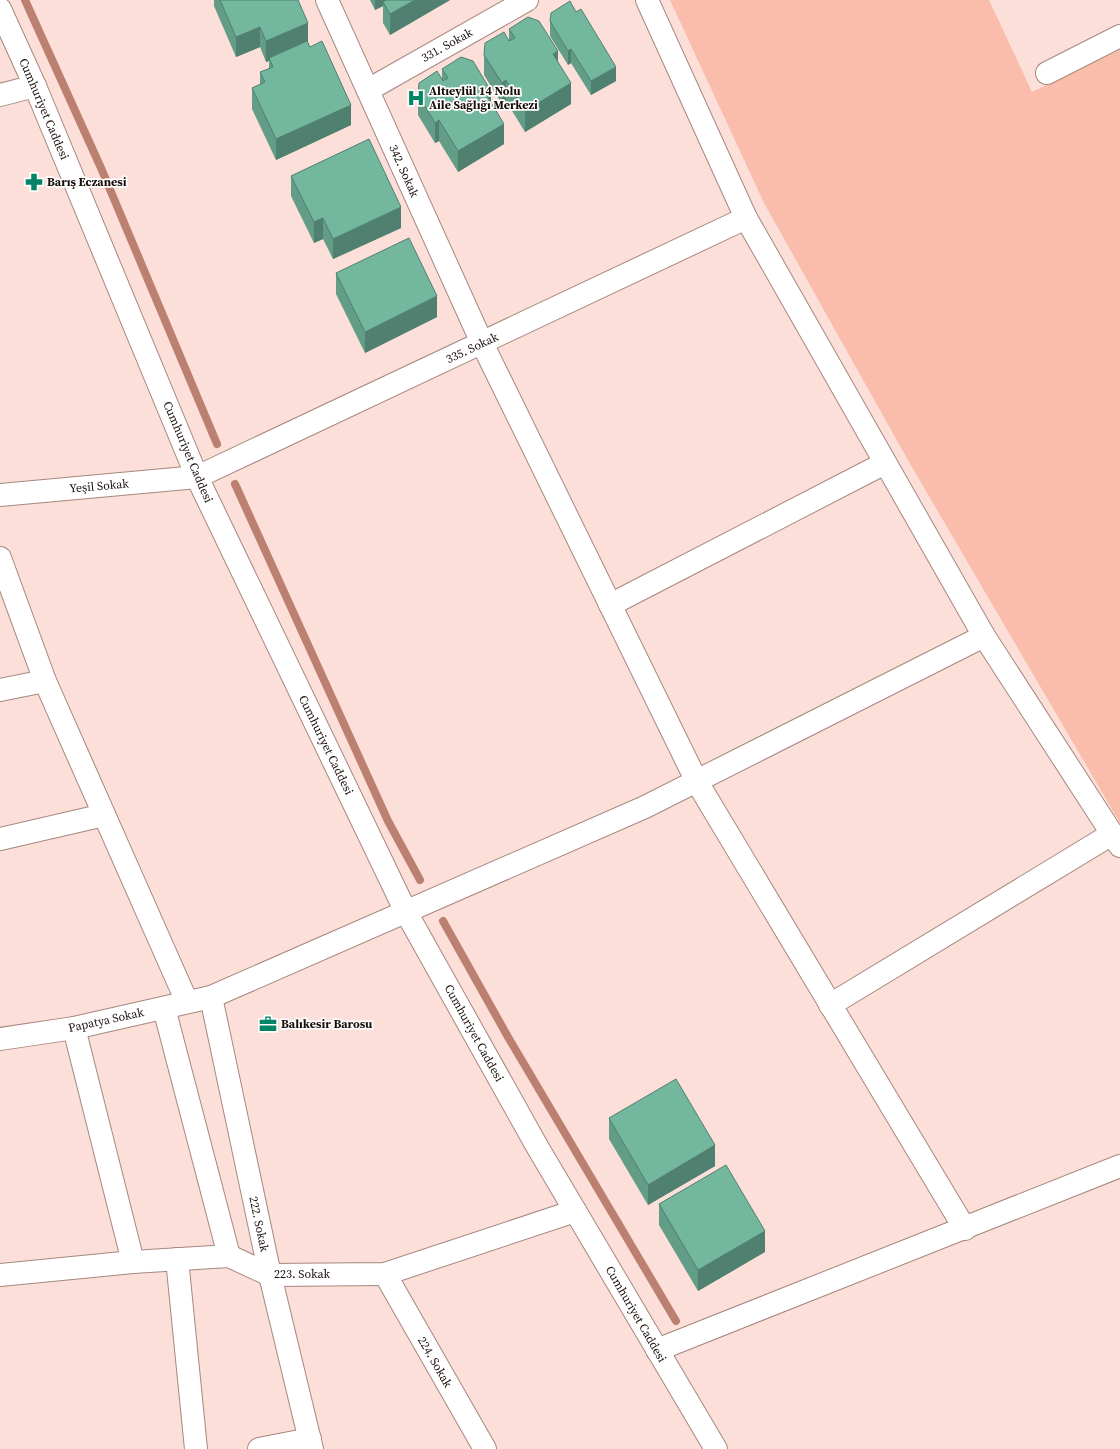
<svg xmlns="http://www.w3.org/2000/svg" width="1120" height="1449" font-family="'Source Serif 4',serif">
<rect width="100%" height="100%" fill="#fbdfd8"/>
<path fill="#fabcab" d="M670 0H989L1032 92 1120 50V823L909 462 764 203Z"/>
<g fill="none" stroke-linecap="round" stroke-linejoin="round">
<g stroke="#bc8070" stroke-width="8">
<path d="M25 0 101 168 217 444"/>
<path d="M235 484 388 821 420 880"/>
<path d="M443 921 508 1037 676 1321"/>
</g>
<g stroke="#a7877f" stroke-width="24">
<g id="minor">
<path d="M327 0 482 343 697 782 965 1229"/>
<path d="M647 0 746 218 984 636"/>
<path d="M0 9 35 86 197 477 406 912 538 1148 716 1449"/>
<path d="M1047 73 1120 36"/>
<path d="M368 90 527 0"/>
<path d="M0 95 35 86"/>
<path d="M0 495 197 477 746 218"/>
<path d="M0 558 45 681 187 1002"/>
<path d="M610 605 885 463"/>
<path d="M0 690 45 681"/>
<path d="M0 839 104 815"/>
<path d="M211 997 270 1275 312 1449"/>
<path d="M830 1005 1112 834"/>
<path d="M164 1008 229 1256"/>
<path d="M74 1028 133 1262"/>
<path d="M0 1039 74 1028 211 997 645 807 984 636 1120 846"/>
<path d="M177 1259 196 1449"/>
<path d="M385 1274 485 1449"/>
<path d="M0 1275 133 1262 229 1256 270 1275 385 1274 575 1211"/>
<path d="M657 1350 1120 1166"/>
<path d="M259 1449 310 1439"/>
</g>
</g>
<use href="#minor" stroke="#fff" stroke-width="22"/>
</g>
<g fill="#639d88">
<path d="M214 0H298L308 43 351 125 276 160 252 109V88L260 84V72L269 69V61L266 62 260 47 236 57 214 6Z"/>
<path d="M370 0H450L390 35 383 23V6L375 10Z"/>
<path d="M550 21 616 81 591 95 571 63 568 65 550 36Z"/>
<path d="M509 29 558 62 571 104 525 132 506 101 502 104 484 75V55L509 41Z"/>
<path d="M442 69 491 102 504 144 458 172 439 141 435 143 418 115V94L442 80Z"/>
<path d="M291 176 401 228 333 259 323 239 314 243 291 196Z"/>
<path d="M336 273 437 317 365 353 336 294Z"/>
<path d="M609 1118 715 1166 648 1205 609 1139Z"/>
<path d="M659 1204 765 1252 698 1291 659 1225Z"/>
</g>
<g fill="#50806f">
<path d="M375 0H385V4L383 2V6L375 10Z"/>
<path d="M415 0H450L390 35V14Z"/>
<path d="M308 23V44L269 58V61L266 62V41Z"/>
<path d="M260 27V47L236 57V37Z"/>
<path d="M571 49V63L568 65V51Z"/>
<path d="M558 51V72L553 54Z"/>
<path d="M616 67V81L591 95V81Z"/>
<path d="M506 80V101L502 104V83Z"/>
<path d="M571 83V104L525 132V111Z"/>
<path d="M491 91V112L486 94Z"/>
<path d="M351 105V125L276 160V139Z"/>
<path d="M439 120V141L435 143V123Z"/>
<path d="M504 124V144L458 172V151Z"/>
<path d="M401 207V228L333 259V239Z"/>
<path d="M323 218V239L314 243V222Z"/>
<path d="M437 296V317L365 353V332Z"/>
<path d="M715 1145V1166L648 1205V1185Z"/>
<path d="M765 1231V1252L698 1291V1270Z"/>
</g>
<g fill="#73b79e" stroke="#50806f">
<path d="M220 0H298L308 23 266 41 260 27 236 37Z"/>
<path d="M386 0H415L390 14 383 2Z"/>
<path d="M570 1 576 12 581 9 616 67 591 81 571 49 568 51 550 21 551 13Z"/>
<path d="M528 17 539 21 558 51 553 54 571 83 525 111 506 80 502 83 484 55 485 43 504 32 509 41 515 38 509 29Z"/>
<path d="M307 41 310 47 322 41 351 105 276 139 252 88 265 82 260 72 273 67 269 58Z"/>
<path d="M461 57 473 61 491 91 486 94 504 124 458 151 439 120 435 123 418 94 419 83 437 71 443 81 448 78 442 69Z"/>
<path d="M369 139 401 207 333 239 323 218 314 222 291 176Z"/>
<path d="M409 238 437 296 365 332 336 273Z"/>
<path d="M676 1079 715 1145 648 1185 609 1118Z"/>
<path d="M726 1165 765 1231 698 1270 659 1204Z"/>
</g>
<defs>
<g id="hospital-bare" transform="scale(1.38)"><path d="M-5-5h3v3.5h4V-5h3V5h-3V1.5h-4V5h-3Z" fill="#038466" stroke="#fff" stroke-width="2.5" paint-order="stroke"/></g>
<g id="pharmacy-bare" transform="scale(1.38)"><path d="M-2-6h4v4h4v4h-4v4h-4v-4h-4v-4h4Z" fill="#038466" stroke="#fff" stroke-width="2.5" paint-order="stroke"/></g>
<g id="office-bare" transform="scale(1.38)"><path d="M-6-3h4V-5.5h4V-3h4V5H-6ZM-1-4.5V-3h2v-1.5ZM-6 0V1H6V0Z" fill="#038466" stroke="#fff" stroke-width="2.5" paint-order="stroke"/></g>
</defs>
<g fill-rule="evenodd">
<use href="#hospital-bare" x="416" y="98"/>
<use href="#pharmacy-bare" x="34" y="182"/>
<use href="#office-bare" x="268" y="1024"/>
</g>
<g text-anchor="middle" stroke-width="3.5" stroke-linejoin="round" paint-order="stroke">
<g font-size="12" fill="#190e0b" stroke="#fff">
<text transform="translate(447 45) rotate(-29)" y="4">331. Sokak</text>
<text transform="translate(44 109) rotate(67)" y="4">Cumhuriyet Caddesi</text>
<text transform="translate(404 171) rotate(66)" y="4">342. Sokak</text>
<text transform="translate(472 348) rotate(-25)" y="4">335. Sokak</text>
<text transform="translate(188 452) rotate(67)" y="4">Cumhuriyet Caddesi</text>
<text transform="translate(99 486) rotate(-5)" y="4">Yeşil Sokak</text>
<text transform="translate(326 745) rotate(64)" y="4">Cumhuriyet Caddesi</text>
<text transform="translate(106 1020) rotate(-12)" y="4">Papatya Sokak</text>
<text transform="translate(474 1033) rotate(61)" y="4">Cumhuriyet Caddesi</text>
<text transform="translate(259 1224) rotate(78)" y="4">222. Sokak</text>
<text x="302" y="1278">223. Sokak</text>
<text transform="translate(636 1314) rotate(60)" y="4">Cumhuriyet Caddesi</text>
<text transform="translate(435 1362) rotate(60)" y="4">224. Sokak</text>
</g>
<g font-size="12" font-weight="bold" fill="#190e0b" stroke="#fff" text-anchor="start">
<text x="429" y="95">Altıeylül 14 Nolu<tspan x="429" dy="14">Aile Sağlığı Merkezi</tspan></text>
<text x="47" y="186">Barış Eczanesi</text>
<text x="281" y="1028">Balıkesir Barosu</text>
</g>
</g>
</svg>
